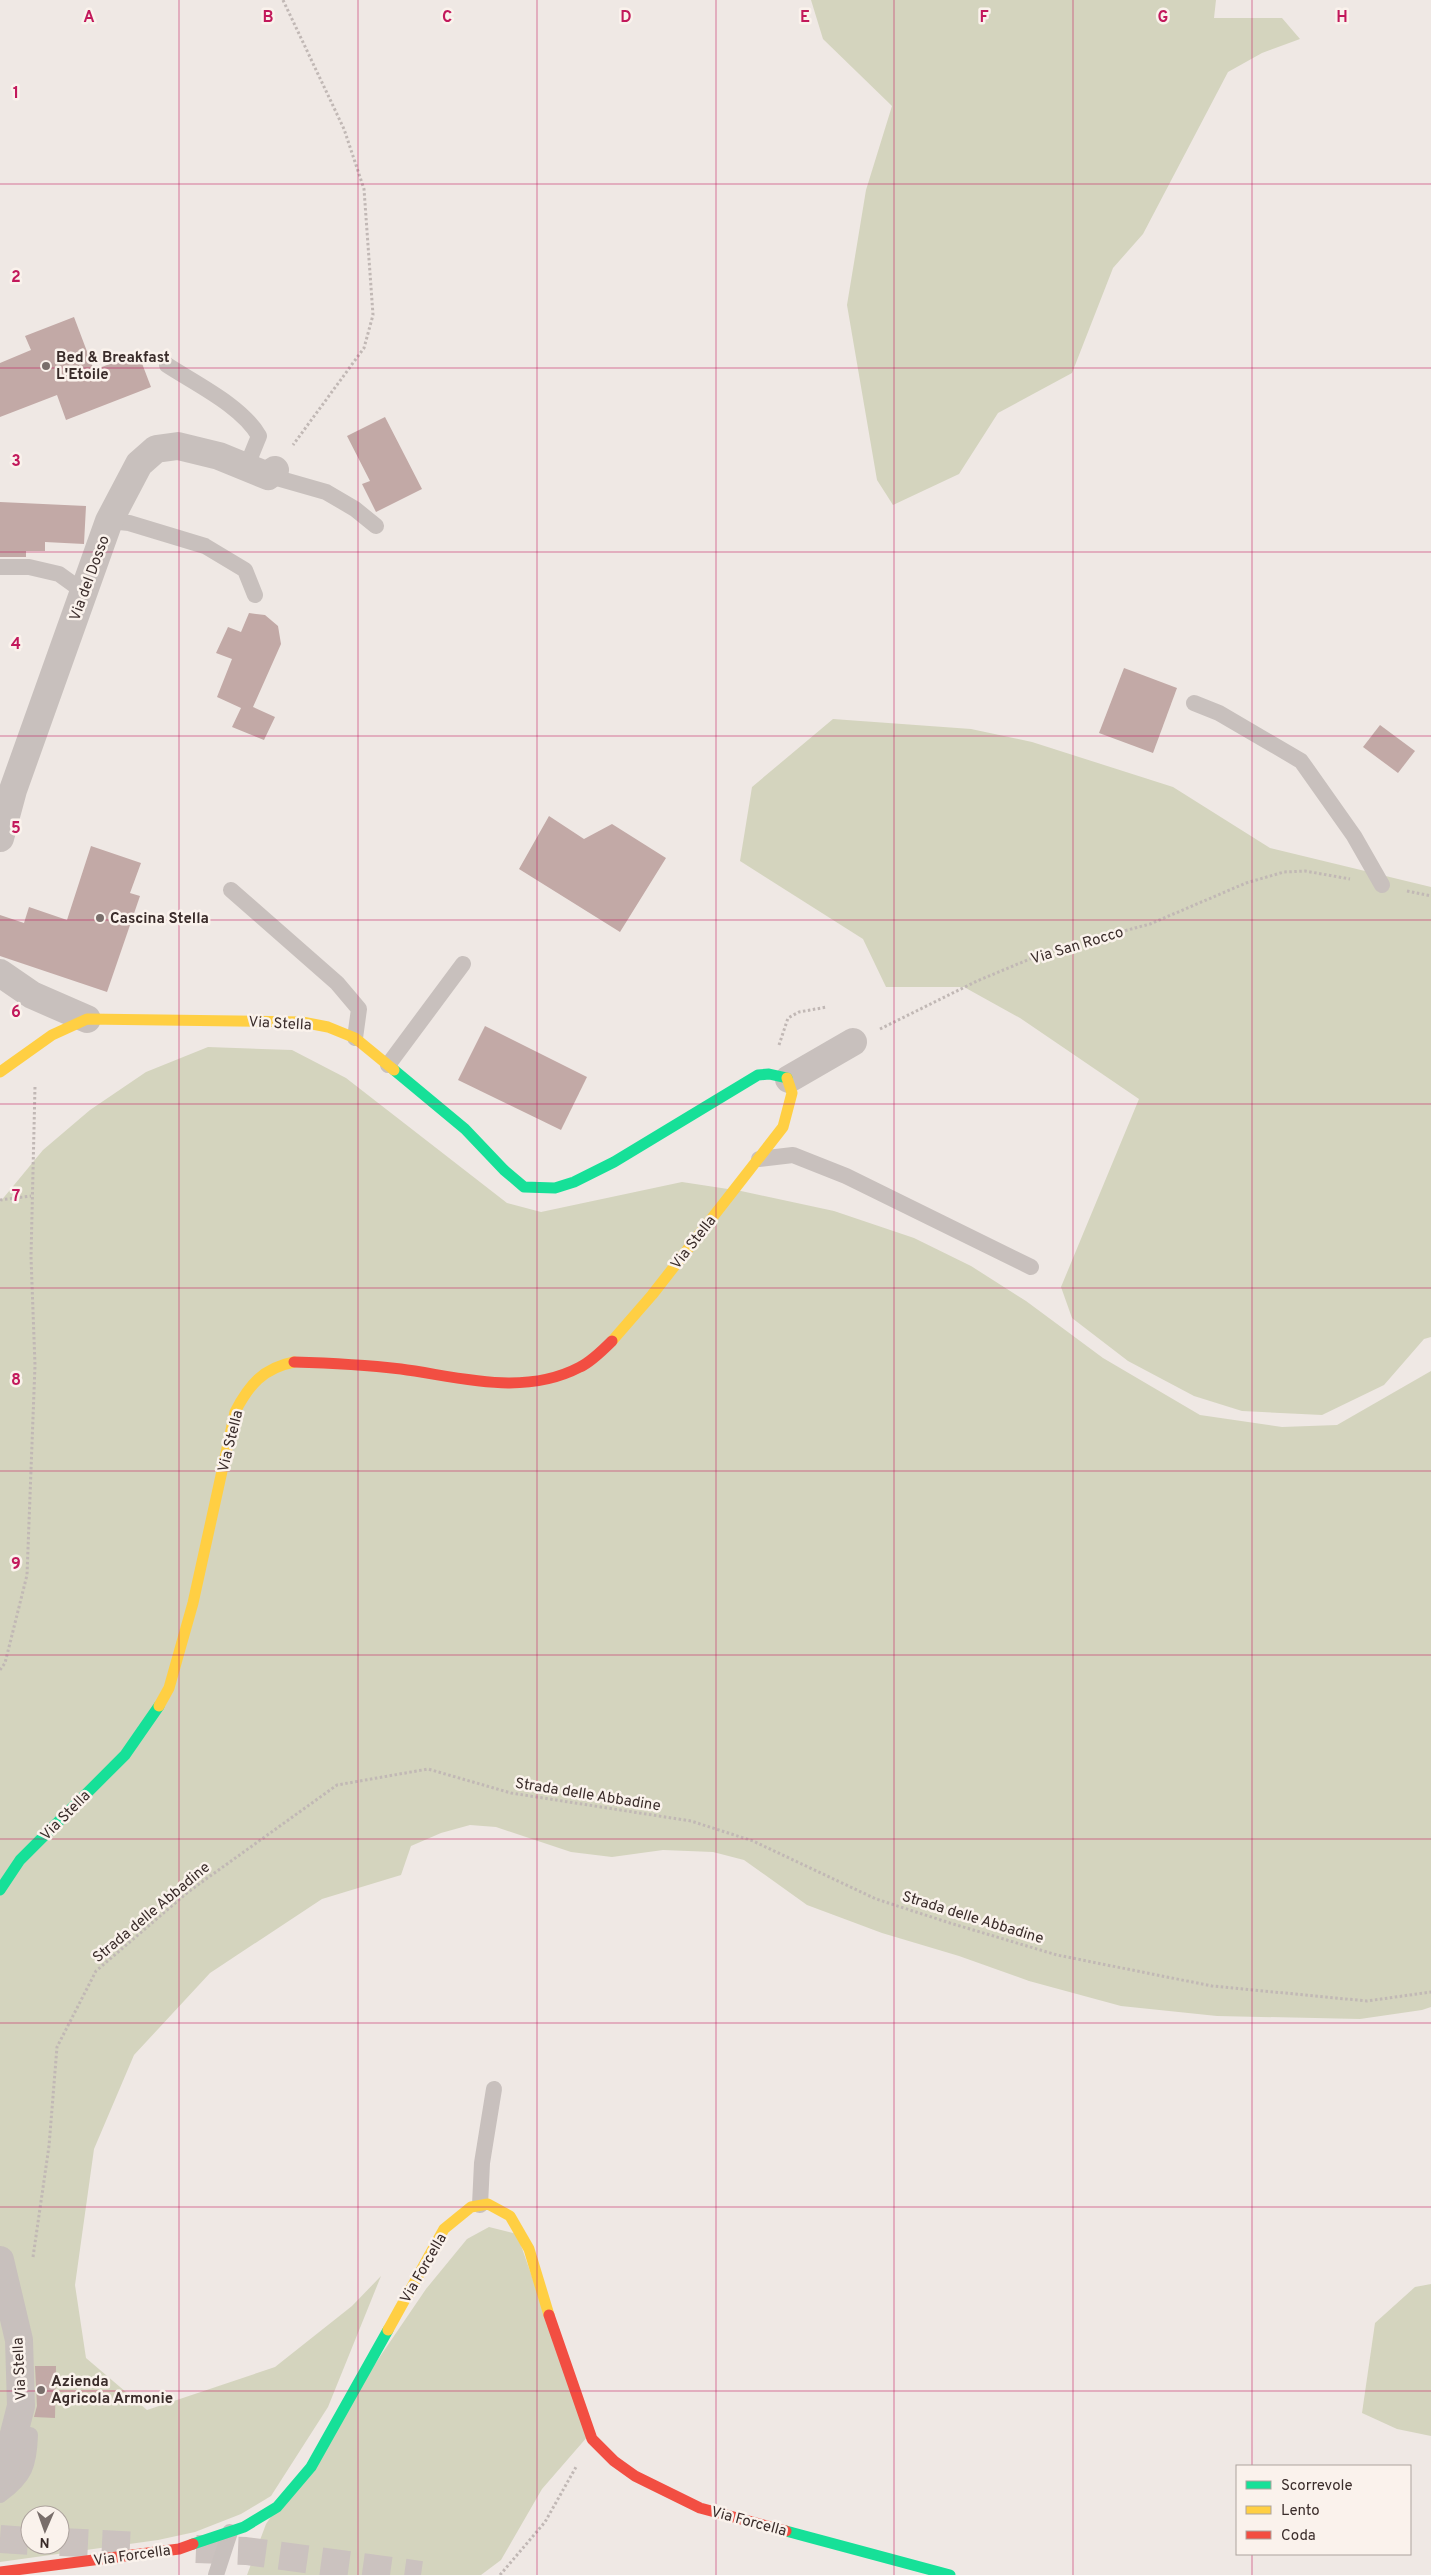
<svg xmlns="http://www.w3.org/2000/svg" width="1431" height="2575" font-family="Overpass,sans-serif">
<rect width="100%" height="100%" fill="#efe8e4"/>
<g fill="#d4d4be" fill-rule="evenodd">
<path d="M811 0H1216L1214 18H1282L1300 39 1262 53 1228 72 1143 234 1113 268 1072 373 998 413 959 474 893 505 877 480 847 305 866 190 892 106 823 39Z"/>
<path d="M833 719 971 729 1032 742 1173 787 1270 848 1431 887V1337L1424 1339 1384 1385 1322 1415 1242 1411 1194 1396 1128 1361 1072 1318 1061 1287 1139 1099 1020 1018 964 987H886L863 939 740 861 752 787Z"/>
<path d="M208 1047 292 1050 346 1078 507 1203 541 1212 682 1182 741 1191 834 1211 914 1238 971 1266 1026 1301 1103 1358 1200 1415 1282 1427 1337 1425 1431 1371V2007L1422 2010 1360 2019 1217 2016 1121 2006 1029 1981 959 1956 882 1933 807 1905 744 1860 713 1852 663 1850 612 1857 571 1852 496 1827 470 1825 441 1833 411 1846 401 1875 322 1899 210 1973 134 2055 94 2149 75 2285 86 2358 147 2410 275 2367 352 2306 381 2276 328 2407 271 2496 241 2514 195 2532 158 2540 0 2562V1202L43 1150 90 1110 146 1072ZM30 2515H60V2545H30Z"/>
<path d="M489 2227 517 2234 588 2436 542 2489 501 2560 481 2575H247L266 2524 426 2289 467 2239Z"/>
<path d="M1431 2284V2436L1397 2429 1362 2413 1375 2323 1415 2287Z"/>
</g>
<g fill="#c2a9a6">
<path d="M74 317 94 370 138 353 151 387 66 420 57 395 0 417V363L31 350 25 336Z"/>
<path d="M385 417 422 489 376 512 362 484 370 481 347 436Z"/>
<path d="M0 502 86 506 84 544 45 542V551H26V557H0Z"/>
<path d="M249 613 265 615 278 626 281 644 253 707 275 717 264 740 232 727 241 708 217 697 232 659 216 653 228 627 241 632Z"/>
<path d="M1124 668 1177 688 1153 753 1099 733Z"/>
<path d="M1380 725 1415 751 1398 773 1363 747Z"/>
<path d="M549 816 584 839 612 824 666 858 620 932 519 869Z"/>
<path d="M91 846 141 863 130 893 140 896 107 992 0 956V915L24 923 29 907 67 920Z"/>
<path d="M485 1026 587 1077 561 1130 458 1080Z"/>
<path d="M35 2366H56L55 2418 34 2417 37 2406Z"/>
</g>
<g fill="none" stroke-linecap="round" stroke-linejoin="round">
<g stroke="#cbc2bf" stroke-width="28" stroke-dasharray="28 14" stroke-linecap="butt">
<path d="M0 2539 30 2541"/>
<path d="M60 2542 143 2546"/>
<path d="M196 2549 246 2551 421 2575"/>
</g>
<g stroke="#c1b8b5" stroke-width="3" stroke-dasharray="2.5 2.5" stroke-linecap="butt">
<path d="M283 0 344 129 364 189 373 315 364 348 293 445"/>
<path d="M1407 891 1431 896"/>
<path d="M880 1029 977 981 1049 951 1150 924 1246 883 1284 872 1305 871 1350 879"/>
<path d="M779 1045 788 1018 799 1012 827 1007"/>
<path d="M0 1200 31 1196"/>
<path d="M0 1670 5 1663 27 1575 35 1365 31 1257 35 1086"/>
<path d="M33 2257 49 2146 57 2047 96 1971 188 1892 337 1785 428 1769 511 1793 691 1821 753 1841 876 1899 950 1923 1057 1955 1212 1986 1367 2001 1431 1992"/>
<path d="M500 2575 545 2522 576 2467"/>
</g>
<g stroke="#c8c0bd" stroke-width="16">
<path d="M167 365C196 384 242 406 259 436L246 468"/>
<path d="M270 476 326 492 355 509 376 526"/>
<path d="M109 521 129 523 205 546 245 570 255 595"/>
<path d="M0 567H29L59 574 84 592"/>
<path d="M1194 703 1219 713 1301 761 1354 836 1382 885"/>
<path d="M231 890 337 983 359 1009 355 1038"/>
<path d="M388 1065 463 964"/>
<path d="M759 1159 793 1155 846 1176 1031 1267"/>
<path d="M480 2205 482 2163 494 2089"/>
<path d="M0 2495C25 2477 29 2465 30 2435"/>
<path d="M216 2575 230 2532"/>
</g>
<g stroke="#c8c0bd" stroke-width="28">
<path d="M0 838 13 790 109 521 139 464 156 449 178 446 219 456 268 476 275 470"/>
<path d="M0 973 32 995 87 1019"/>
<path d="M789 1079 853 1042"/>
<path d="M0 2260 19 2340 21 2406 5 2469 0 2475"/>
</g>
<g stroke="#16e098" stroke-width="11">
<path d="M394 1070 465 1129 504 1170 524 1187 555 1188 574 1182 614 1162 758 1075 769 1074 787 1078"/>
<path d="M0 1890 20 1860 125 1755 159 1706"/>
<path d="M786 2531 950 2575"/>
<path d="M193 2544 244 2527 277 2507 311 2467 388 2330"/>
</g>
<g stroke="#ffcf43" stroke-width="11">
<path d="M0 1072 52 1035 87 1019 302 1022 328 1027 355 1038 394 1070"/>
<path d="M612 1341 652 1295 783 1127 792 1093 787 1078"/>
<path d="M159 1706 169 1688 193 1603 235 1412C249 1385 263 1368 294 1362"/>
<path d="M388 2330 444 2229 471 2207 488 2204 510 2216 529 2249 549 2315"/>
</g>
<g stroke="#f24e42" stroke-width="11">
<path d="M294 1362C329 1363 366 1365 401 1369 460 1377 523 1397 580 1367 591 1362 603 1350 612 1341"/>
<path d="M549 2315 592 2439 614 2461 635 2476 700 2508 786 2531"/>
<path d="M0 2572 179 2549 193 2544"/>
</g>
</g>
<path fill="none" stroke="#c2185b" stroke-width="1" stroke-opacity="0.55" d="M179 0V2575M358 0V2575M537 0V2575M716 0V2575M894 0V2575M1073 0V2575M1252 0V2466M0 184H1431M0 368H1431M0 552H1431M0 736H1431M0 920H1431M0 1104H1431M0 1288H1431M0 1471H1431M0 1655H1431M0 1839H1431M0 2023H1431M0 2207H1431M0 2391H1431M1252 2554V2575"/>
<g fill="#796e6b" stroke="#faf2ec" stroke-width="2">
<circle cx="46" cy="366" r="5"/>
<circle cx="100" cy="918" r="5"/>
<circle cx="41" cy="2390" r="5"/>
</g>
<g text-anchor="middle" stroke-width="5" stroke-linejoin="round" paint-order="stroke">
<g font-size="15" font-weight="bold" fill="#3a2c2a" stroke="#faf2ec" text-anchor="start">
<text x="56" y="362">Bed &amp; Breakfast<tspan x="56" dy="17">L'Etoile</tspan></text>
<text x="110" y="923">Cascina Stella</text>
<text x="51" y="2386">Azienda<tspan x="51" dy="17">Agricola Armonie</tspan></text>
</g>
<g font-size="15" fill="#3a2c2a" stroke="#faf2ec">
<text transform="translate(89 578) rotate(-70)" y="5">Via del Dosso</text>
<text transform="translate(1077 945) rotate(-17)" y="5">Via San Rocco</text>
<text transform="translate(280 1023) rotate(3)" y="5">Via Stella</text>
<text transform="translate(693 1242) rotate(-52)" y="5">Via Stella</text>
<text transform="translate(230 1441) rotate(-76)" y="5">Via Stella</text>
<text transform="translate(588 1794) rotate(9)" y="5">Strada delle Abbadine</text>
<text transform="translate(65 1815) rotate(-45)" y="5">Via Stella</text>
<text transform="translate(151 1912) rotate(-40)" y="5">Strada delle Abbadine</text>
<text transform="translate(973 1917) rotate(17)" y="5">Strada delle Abbadine</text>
<text transform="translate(423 2268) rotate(-60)" y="5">Via Forcella</text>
<text transform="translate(19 2369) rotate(-93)" y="5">Via Stella</text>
<text transform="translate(749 2521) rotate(15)" y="5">Via Forcella</text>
<text transform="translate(132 2555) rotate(-8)" y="5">Via Forcella</text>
</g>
</g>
<g font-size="16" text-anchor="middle" font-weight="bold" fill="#c2185b" stroke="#faf2ec" stroke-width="5" stroke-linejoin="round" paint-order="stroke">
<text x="89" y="22">A</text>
<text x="268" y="22">B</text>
<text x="447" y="22">C</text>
<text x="626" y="22">D</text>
<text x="805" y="22">E</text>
<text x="984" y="22">F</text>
<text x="1163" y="22">G</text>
<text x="1342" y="22">H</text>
<text x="16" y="98">1</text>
<text x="16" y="282">2</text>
<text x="16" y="466">3</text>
<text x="16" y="649">4</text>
<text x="16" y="833">5</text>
<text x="16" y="1017">6</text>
<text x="16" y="1201">7</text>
<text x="16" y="1385">8</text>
<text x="16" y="1569">9</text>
</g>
<rect x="1236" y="2465" width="175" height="90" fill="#faf2ec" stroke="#ada39e"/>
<rect x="1246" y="2481" width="25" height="8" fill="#16e098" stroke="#ada39e"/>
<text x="1281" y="2490" font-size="15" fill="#3a2c2a">Scorrevole</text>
<rect x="1246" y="2506" width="25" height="8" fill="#ffcf43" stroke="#ada39e"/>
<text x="1281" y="2515" font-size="15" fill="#3a2c2a">Lento</text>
<rect x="1246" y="2531" width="25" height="8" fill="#f24e42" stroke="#ada39e"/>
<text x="1281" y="2540" font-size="15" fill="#3a2c2a">Coda</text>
<g transform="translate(45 2530) rotate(182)"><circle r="24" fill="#faf2ec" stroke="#ada39e"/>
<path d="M0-4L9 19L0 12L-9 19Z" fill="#796e6b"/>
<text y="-8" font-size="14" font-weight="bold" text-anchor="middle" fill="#3a2c2a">N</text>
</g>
</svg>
